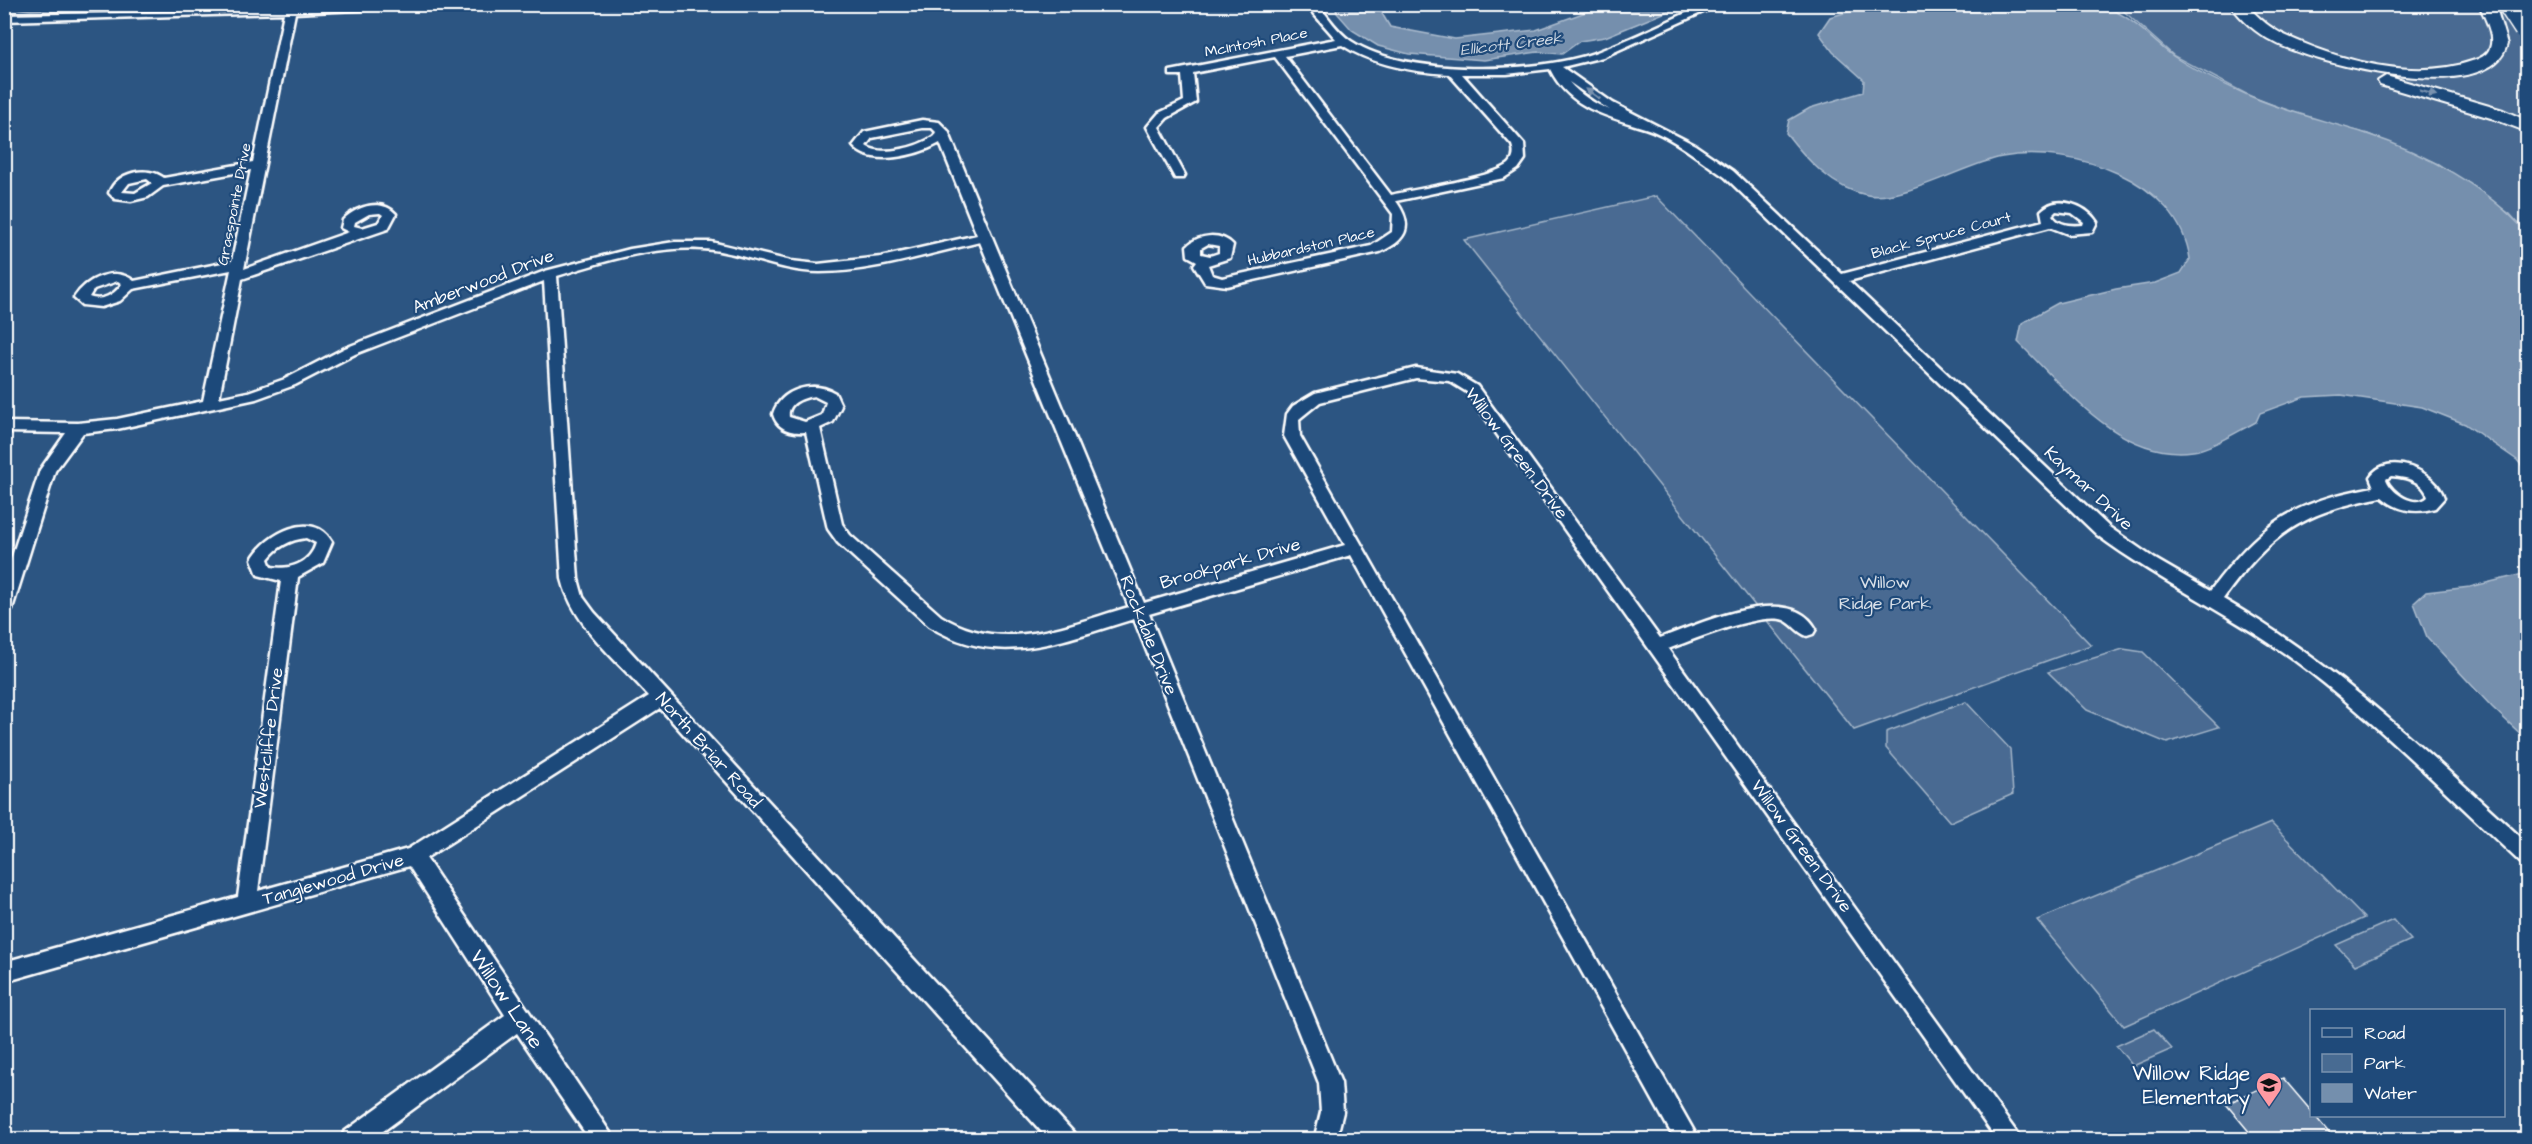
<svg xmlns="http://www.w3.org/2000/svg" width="2532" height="1144" font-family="'Architects Daughter',sans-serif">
<rect width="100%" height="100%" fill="#2c5582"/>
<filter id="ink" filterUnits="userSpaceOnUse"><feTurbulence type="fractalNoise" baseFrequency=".0167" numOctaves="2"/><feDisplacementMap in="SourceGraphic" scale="12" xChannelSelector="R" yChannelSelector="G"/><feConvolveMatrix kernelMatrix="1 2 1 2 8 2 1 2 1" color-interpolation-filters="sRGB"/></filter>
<g filter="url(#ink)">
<g fill="#486b92" stroke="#a4b5c8" stroke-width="1.5">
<path d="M2125 4 2480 5 2527 28V233L2510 214 2438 164 2368 134 2302 116 2250 96 2174 56 2119 7Z"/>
<path d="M1656 196 2091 645 1854 730 1464 240Z"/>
<path d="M2123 649 2143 652 2219 727 2167 743 2087 710 2048 672Z"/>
<path d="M1966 702 2010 749 2013 794 1950 822 1886 748V732Z"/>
<path d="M2271 823 2364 918 2124 1026 2037 920Z"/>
<path d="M2393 920 2411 940 2355 965 2336 945Z"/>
<path d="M2154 1029 2172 1049 2133 1066 2116 1046Z"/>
</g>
<g fill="#748fad" stroke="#acbcce" stroke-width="1.5">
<path d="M5 4H187V5L31 10 5 7Z"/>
<path d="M2094 4C2129 11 2146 36 2173 56 2195 71 2225 85 2250 96 2288 113 2328 121 2367 134 2425 153 2487 187 2527 233V472L2517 460 2465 424 2422 407 2341 395 2304 397 2260 413 2256 422C2240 430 2210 449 2193 451 2120 461 2065 388 2018 342L2022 323 2058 303 2116 289 2155 283 2181 273 2190 259C2179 179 2073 145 2002 157 1965 164 1903 202 1867 195 1833 189 1806 159 1786 133L1789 120 1810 108 1863 92 1864 80 1833 52 1819 33 1830 17 1865 7Z"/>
<path d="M1335 5H1377L1390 27 1455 39 1536 30 1605 5H1683L1605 37 1580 41 1562 54 1538 52 1484 60 1409 54 1378 46 1352 30 1337 13Z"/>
<path d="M2527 573H2528L2527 740 2492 707 2427 637 2414 603 2426 592 2470 587Z"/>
</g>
<path fill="#5e7c9f" stroke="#fff" stroke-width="1.5" d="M2283 1078 2312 1112V1116H2315L2335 1140H2256L2226 1104Z"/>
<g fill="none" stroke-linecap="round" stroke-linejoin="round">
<g stroke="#fff" stroke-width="5">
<g id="minor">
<path d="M337 4H422L417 7 295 13 244 269 349 232 341 228 343 220C356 206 382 198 396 214L388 229 242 279 219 398 248 392 285 379 345 348 545 271 630 249 674 242H711L791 261 818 264 881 257 977 235 940 143C918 155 871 168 853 146L864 132 922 120 939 122 948 131 1144 603 1345 545 1284 436 1287 414 1293 406 1315 393 1416 368 1457 374 1477 386 1660 638C1698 625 1790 580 1816 629L1813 634 1807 636C1798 633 1793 624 1784 620 1759 612 1694 640 1668 649L2022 1140H1997L1467 392 1449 381 1416 378 1320 402 1299 419 1300 436 1699 1140H1675L1351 555 1149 614 1341 1083 1343 1112 1336 1140H1314L1321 1112 1319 1083 1134 619C1062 640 999 670 929 626L838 543 828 529 806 432C791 433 777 429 773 414 781 389 813 380 835 393L841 406 833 422 820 428 842 524 850 535 941 616C1003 655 1066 625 1129 607L980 242C927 254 874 272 820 272 783 272 749 255 713 250 661 243 605 261 557 276L578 579 583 597 594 612 1073 1132 1076 1140H1049L660 708 426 858 615 1140H590L517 1033 371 1140H341L344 1132 505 1015 409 866 4 982V962L238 897 281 581 258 575 252 559C266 534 313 508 332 542L323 563 298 577 258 891 408 849 649 696C618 661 573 626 562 579L544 281 355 354 295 385 256 399 117 429 83 433 55 471 12 609 4 615V581L40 470 66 433 4 432V422L78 423 117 419 203 401 231 270 133 289 120 301 101 307 82 305 74 298C86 279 114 265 134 281L232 261 251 170 163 186 148 197 131 201 115 199 109 193C117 172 147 165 164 178L253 162 284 13 4 21V15L179 12ZM922 128H932L936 132 934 136C919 147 882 157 866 146L872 138ZM147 179 152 183 135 193 122 192 129 183ZM380 213 383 215 378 223 362 228 354 226 355 222 369 214ZM118 281 122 284C114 295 102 302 89 297L94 289ZM814 396 826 402 822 415 805 422 789 417C787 403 802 398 814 396ZM306 538 316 543C310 564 290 570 271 567L268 559C278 546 290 540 306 538Z"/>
<path d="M1305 4H1317C1328 16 1337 32 1351 41 1406 77 1536 74 1597 52 1634 38 1670 20 1706 4H1721L1603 57 1562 67 1613 103 1695 145 1733 171 1842 274 2043 221 2041 211C2057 194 2086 205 2097 222L2092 232 2068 234 2050 227 1849 281 2109 527 2155 559 2210 591C2260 525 2290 502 2374 487L2370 477C2388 449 2437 472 2444 498L2435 508C2415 514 2398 511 2382 497 2302 512 2270 534 2223 599 2338 665 2430 755 2528 844V865L2521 863C2446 793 2373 718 2290 657 2228 613 2159 581 2097 535L1725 177C1700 160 1673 137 1645 128 1606 116 1569 108 1550 69L1507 74H1462L1524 144 1525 159 1518 169 1504 178 1396 201C1414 226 1407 240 1380 252L1227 286 1205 283 1194 265 1197 261 1188 256 1187 246C1199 234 1221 232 1233 245L1230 258 1208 265 1212 275 1222 278 1371 246 1392 232 1393 214 1275 57 1193 73 1196 102 1167 118 1159 127 1185 175 1183 178H1175L1147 127 1159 113 1184 101 1182 75H1170V71L1336 39ZM1342 45C1373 65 1413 72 1449 74L1512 145C1514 151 1515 157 1510 163 1495 178 1415 189 1391 195L1285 56ZM1569 82 1605 107 1610 110C1595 104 1580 95 1569 82ZM2056 211 2072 213 2084 222 2083 225C2071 226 2059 226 2052 215ZM1208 244 1219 246V253L1210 256 1201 254V248ZM2391 476C2406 477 2424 481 2428 497 2415 509 2391 493 2386 479Z"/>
</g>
</g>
<g stroke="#fff" stroke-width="4">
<g id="highway">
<path d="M2230 4H2246C2258 18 2272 30 2289 37 2342 61 2415 81 2472 61 2479 59 2487 56 2490 48 2495 35 2484 17 2479 4H2495L2507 44C2492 109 2314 64 2274 42 2256 33 2242 21 2230 4Z"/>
<path d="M2386 76 2503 110 2528 121V132L2491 118 2380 85 2378 81Z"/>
</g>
</g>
<use href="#minor" fill="#1f4a7a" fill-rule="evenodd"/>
<use href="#highway" fill="#1f4a7a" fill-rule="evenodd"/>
<g stroke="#fff" stroke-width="20" stroke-linecap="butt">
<path id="highway-bridge" d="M2506 4 2523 30"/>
</g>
<use href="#highway-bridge" stroke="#1f4a7a" stroke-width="17"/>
</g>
<defs><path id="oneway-solid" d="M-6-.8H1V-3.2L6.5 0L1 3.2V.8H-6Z" transform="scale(1.5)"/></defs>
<g fill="#7992af">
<use href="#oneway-solid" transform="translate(2428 93) rotate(16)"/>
<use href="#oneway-solid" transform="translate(1593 94) rotate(-144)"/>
</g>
</g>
<defs>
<g id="school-pin" transform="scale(1.35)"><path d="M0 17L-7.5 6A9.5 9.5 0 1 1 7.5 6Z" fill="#ff9aa2" stroke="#1f4a7a"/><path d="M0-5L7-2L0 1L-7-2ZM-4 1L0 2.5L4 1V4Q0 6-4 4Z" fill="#111"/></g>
</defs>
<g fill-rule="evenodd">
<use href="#school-pin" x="2269" y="1085"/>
</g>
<g text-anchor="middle" stroke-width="4.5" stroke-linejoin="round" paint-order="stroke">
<g font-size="15" fill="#fff" stroke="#1f4a7a">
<text transform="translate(1256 42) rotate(-11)" y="5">McIntosh Place</text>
<text transform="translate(234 204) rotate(-79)" y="5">Grasspointe Drive</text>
<text transform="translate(1941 235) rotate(-15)" y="5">Black Spruce Court</text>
<text transform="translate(1311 246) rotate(-13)" y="5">Hubbardston Place</text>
</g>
<g font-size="16" font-style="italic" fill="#d5dde6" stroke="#1f4a7a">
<text transform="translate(1511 43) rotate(-7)" y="6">Ellicott Creek</text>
</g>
<g font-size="18" fill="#fff" stroke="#1f4a7a">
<text transform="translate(483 281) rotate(-21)" y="6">Amberwood Drive</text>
<text transform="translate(1517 453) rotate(53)" y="6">Willow Green Drive</text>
<text transform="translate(2089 488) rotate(43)" y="6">Kaymar Drive</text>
<text transform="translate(1230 563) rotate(-16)" y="6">Brookpark Drive</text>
<text transform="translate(1149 635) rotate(68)" y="6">Rockdale Drive</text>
<text transform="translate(268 738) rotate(-83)" y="6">Westcliffe Drive</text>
<text transform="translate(709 750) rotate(48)" y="6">North Briar Road</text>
<text transform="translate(1802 846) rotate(54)" y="6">Willow Green Drive</text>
<text transform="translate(333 879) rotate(-16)" y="6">Tanglewood Drive</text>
</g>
<g font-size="18" fill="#dae1e9" stroke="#1f4a7a">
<text x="1885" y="588">Willow<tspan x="1885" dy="21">Ridge Park</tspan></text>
</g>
<g font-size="21" fill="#fff" stroke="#1f4a7a">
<text transform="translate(507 999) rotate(56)" y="7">Willow Lane</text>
</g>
<g font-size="21" fill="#fff" stroke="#1f4a7a" text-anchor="end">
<text x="2250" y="1080">Willow Ridge<tspan x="2250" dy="24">Elementary</tspan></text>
</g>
</g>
<rect width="2532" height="1144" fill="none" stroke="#1f4a7a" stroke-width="24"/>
<rect x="12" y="12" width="2508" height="1120" fill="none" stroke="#fff" stroke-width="2" filter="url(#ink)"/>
<rect x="2310" y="1009" width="195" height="108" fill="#1f4a7a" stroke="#7992af" stroke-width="1.5"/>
<rect x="2322" y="1028" width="30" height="9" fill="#1f4a7a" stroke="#7992af" stroke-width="1.5"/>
<text x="2364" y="1039" font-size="18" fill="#ffffff">Road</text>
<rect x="2322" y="1054" width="30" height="18" fill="#486b92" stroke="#7992af" stroke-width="1.5"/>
<text x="2364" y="1069" font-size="18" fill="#ffffff">Park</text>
<rect x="2322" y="1084" width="30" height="18" fill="#748fad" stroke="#7992af" stroke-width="1.5"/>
<text x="2364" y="1099" font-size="18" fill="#ffffff">Water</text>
</svg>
